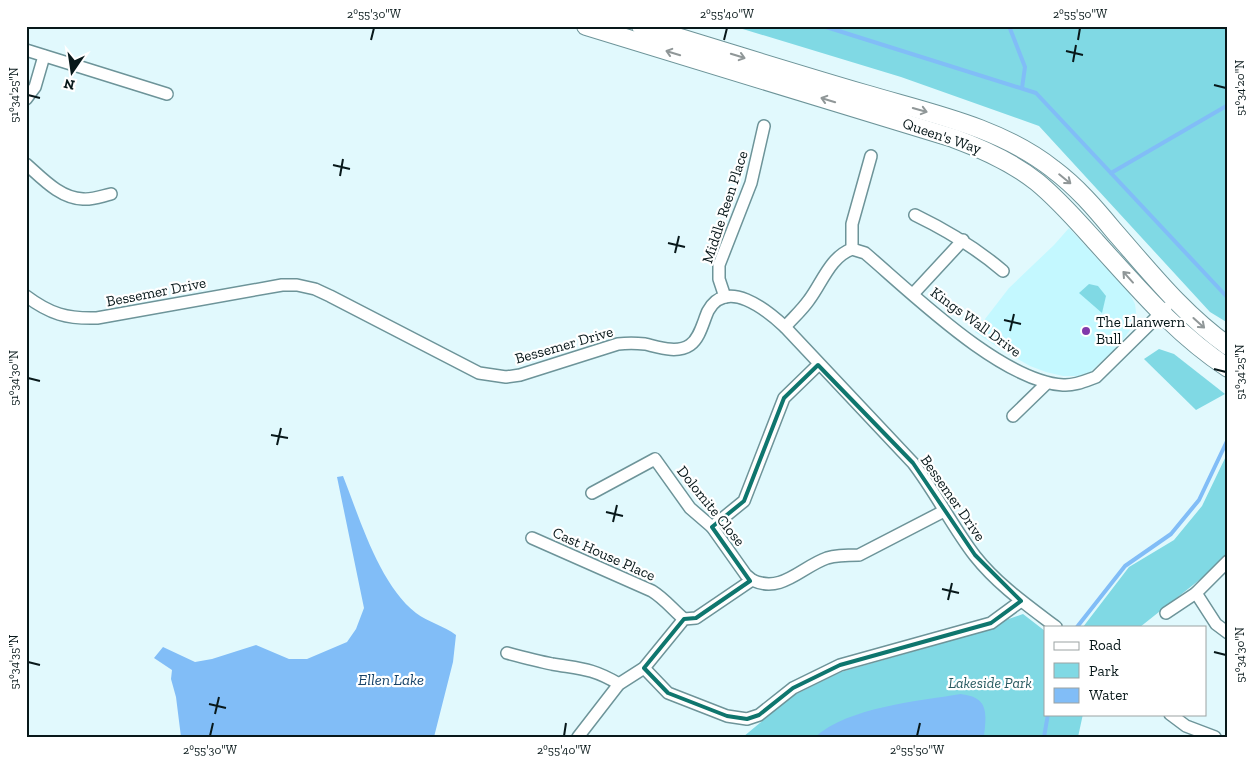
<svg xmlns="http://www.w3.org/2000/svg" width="1254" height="763" font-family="'Zilla Slab',serif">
<rect width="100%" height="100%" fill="#e1f9fd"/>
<path fill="#c4f8ff" d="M1069 228 1130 294 1135 304 1137 320 1120 344 1090 372 1078 376H1063L1046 372 1030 366 1002 350 975 332 1009 288 1054 245Z"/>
<g fill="#80d9e4">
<path d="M733 26H1228V323L1210 312 1039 126 901 77Z"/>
<path d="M1089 284 1098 286 1106 296 1102 313 1079 293Z"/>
<path d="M1159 349 1174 354 1225 394 1196 410 1144 359Z"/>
<path d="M1228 452V553L1217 566 1140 627H1083L1129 567 1174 540 1202 506Z"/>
<path d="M1023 614 1045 631V714H1083L1078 737H743L792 696 841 672 922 649Z"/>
</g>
<g fill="#81bdf7">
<path d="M343 476C360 519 379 584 416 613 428 622 444 626 456 635L453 662 434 737H181L176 697 171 679 172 670 154 658 163 647 195 662 212 659 256 645 289 659H307L347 642 356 629 364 608 337 477Z"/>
<path d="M961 694C966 695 973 696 977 699 989 706 985 725 984 737H815C849 707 918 701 961 694Z"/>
</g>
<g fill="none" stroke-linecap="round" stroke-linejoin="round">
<g stroke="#81bdf7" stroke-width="4">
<path d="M823 26 1036 93 1228 298"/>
<path d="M1009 26 1025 67 1022 88"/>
<path d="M1111 173 1228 105"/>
<path d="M1077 627 1125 566 1171 534 1199 500 1228 439"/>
<path d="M1044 737 1048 714"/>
</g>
<g stroke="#6d9499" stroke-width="14">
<g id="street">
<path d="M26 50 167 94"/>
<path d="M26 99 35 87 44 56"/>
<path d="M26 164C43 179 60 198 83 199 92 200 102 196 111 194"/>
<path d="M915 215C948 231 975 247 1003 271"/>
<path d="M852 249V224L871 156"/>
<path d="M913 294 963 240"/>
<path d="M26 296C50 314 67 319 97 318L282 285H297L315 289 330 296 479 373 506 377 520 375 618 344C627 343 635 343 645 344 658 347 677 354 690 345 700 338 703 322 708 311 726 277 767 310 785 327L913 463C936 493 952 526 975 556 998 585 1027 605 1056 627"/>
<path d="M725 297 719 279V265L751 183 764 126"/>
<path d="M785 327C793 318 802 310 809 300 822 283 830 257 852 249L865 253C912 293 1001 381 1063 385 1074 386 1085 381 1096 377L1166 308"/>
<path d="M1013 416 1047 383"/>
<path d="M592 493 655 459 690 508 712 527 746 575 752 580"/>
<path d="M712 527 744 501 784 398 818 365"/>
<path d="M532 538 652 591C665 599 673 610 684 619"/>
<path d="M1196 593 1216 624 1228 633"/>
<path d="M1166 613 1196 593 1228 561"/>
<path d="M507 653C522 657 537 661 552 664 581 669 592 668 619 684"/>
<path d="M644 668 668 693 727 716 747 719 759 715 793 688 840 665 991 623 1021 601"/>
<path d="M1170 714 1186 726 1215 737"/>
<path d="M578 737 619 684 644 668 684 619 696 618 752 580C782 594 801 567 827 558 837 555 848 555 859 555L944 511"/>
</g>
</g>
<g stroke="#6d9499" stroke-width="20">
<g id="primary">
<path d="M586 26 953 138C983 149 1012 162 1037 182 1059 200 1077 221 1096 242 1137 287 1176 334 1228 368"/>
<path d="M641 26C716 49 790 72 865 94 929 113 1000 127 1053 169 1077 187 1095 208 1114 231 1150 272 1183 314 1228 346"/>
</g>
</g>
<use href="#street" stroke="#fff" stroke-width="11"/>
<use href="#primary" stroke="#fff" stroke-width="18"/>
</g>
<defs><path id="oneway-shaft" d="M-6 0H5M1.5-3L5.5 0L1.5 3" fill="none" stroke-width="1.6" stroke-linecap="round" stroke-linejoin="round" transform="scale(1.25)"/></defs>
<g stroke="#909798">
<use href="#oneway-shaft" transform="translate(673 53) rotate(-163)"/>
<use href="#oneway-shaft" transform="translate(738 56) rotate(17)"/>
<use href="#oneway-shaft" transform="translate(828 100) rotate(-163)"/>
<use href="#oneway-shaft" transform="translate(920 110) rotate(16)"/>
<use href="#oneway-shaft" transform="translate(1065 179) rotate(39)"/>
<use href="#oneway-shaft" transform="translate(1128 277) rotate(-132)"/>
<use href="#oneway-shaft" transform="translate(1199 323) rotate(42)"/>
</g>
<path fill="none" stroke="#0f766e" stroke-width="4" stroke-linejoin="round" d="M818 365 913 463 975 555 1021 601 991 623 840 665 793 688 759 715 747 719 727 716 668 693 644 668 684 619 696 618 750 581 712 527 744 501 784 398Z"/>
<path fill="none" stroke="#08181a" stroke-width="2" d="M371 40 374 28M724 40 727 28M1078 40 1080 28M1066 51 1083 55M1073 62 1076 45M1214 85 1226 88M28 95 40 98M333 165 350 169M340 176 343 159M668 243 685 247M675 253 679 236M1004 320 1021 324M1010 331 1014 314M1214 369 1226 372M28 378 40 381M271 435 288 438M277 445 281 428M606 512 623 516M613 522 617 505M942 589 959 593M948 600 952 583M1214 652 1226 655M28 662 40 665M209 704 226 708M215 714 219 697M210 736 213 723M564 736 566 723M917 736 920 723"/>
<circle fill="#8139ab" stroke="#fff" stroke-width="2" cx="1086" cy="331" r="5"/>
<g text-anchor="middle" stroke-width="4.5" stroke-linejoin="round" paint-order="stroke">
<g font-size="15" fill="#08181a" stroke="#fff">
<text transform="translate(942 136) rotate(19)" y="5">Queen's Way</text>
<text transform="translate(725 207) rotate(-72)" y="5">Middle Reen Place</text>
<text transform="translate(156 292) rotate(-11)" y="5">Bessemer Drive</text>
<text transform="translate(976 322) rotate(36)" y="5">Kings Wall Drive</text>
<text transform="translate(564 345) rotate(-16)" y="5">Bessemer Drive</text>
<text transform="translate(953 498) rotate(55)" y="5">Bessemer Drive</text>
<text transform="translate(711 506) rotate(51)" y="5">Dolomite Close</text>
<text transform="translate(604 554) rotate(24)" y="5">Cast House Place</text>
</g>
<g font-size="15" fill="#08181a" stroke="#fff" text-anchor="start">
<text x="1096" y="327">The Llanwern<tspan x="1096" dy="17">Bull</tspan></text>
</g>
<g font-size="15" font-style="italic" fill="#2a5b61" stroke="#fff">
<text x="990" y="688">Lakeside Park</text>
</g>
<g font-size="16" font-style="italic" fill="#184369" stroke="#fff">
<text x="391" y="685">Ellen Lake</text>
</g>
</g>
<rect width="1254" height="763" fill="none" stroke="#ffffff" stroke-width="55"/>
<rect x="1044" y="626" width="162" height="90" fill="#ffffff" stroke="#9ca3a3"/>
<rect x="1054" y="642" width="25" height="8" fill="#ffffff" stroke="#9ca3a3"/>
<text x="1089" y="650" font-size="15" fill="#08181a">Road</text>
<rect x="1054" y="663" width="25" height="15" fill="#80d9e4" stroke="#9ca3a3"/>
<text x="1089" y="676" font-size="15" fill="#08181a">Park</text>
<rect x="1054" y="688" width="25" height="15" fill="#81bdf7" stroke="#9ca3a3"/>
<text x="1089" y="700" font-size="15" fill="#08181a">Water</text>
<g transform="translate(72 72) rotate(193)" stroke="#ffffff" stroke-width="4" paint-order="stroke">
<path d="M0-4L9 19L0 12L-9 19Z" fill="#08181a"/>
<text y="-8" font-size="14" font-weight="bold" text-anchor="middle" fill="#08181a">N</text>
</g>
<rect x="28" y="28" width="1198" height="708" fill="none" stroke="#08181a" stroke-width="2"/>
<g font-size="12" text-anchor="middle" fill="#08181a">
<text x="374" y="18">2°55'30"W</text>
<text x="727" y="18">2°55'40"W</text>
<text x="1080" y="18">2°55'50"W</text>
<text transform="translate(1240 88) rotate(-90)" y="4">51°34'20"N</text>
<text transform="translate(14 95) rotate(-90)" y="4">51°34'25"N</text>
<text transform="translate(1240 372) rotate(-90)" y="4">51°34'25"N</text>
<text transform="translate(14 378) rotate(-90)" y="4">51°34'30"N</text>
<text transform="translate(1240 655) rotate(-90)" y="4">51°34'30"N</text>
<text transform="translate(14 662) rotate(-90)" y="4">51°34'35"N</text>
<text x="210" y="754">2°55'30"W</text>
<text x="564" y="754">2°55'40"W</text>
<text x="917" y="754">2°55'50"W</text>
</g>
</svg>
